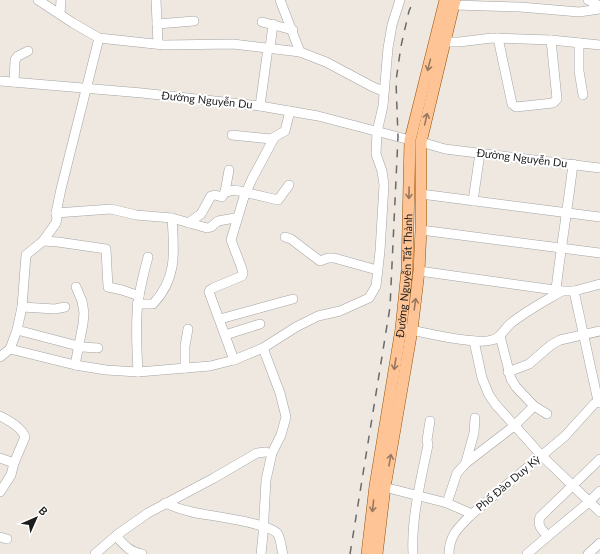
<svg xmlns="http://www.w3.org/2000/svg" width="600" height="554" font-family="Lato,sans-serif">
<rect width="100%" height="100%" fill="#efe8e0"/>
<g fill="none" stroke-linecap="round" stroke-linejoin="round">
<g stroke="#a3a3a3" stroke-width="10">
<g id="minor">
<path d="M38 0 73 23 99 38 164 45 233 44 300 52 326 62 373 87 383 91"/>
<path d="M156 0 158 44"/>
<path d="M280 0 300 52"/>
<path d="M588 0 600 6"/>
<path d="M454 5 520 7 579 12 600 9"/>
<path d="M60 14 61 0"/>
<path d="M262 22 293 30"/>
<path d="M157 24 194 21"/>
<path d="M498 38 512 104 516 107 553 103 557 99 551 40"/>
<path d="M444 42H459L492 38 551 40 600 45"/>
<path d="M579 43V71L583 95"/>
<path d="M270 48 273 24"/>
<path d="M0 81 142 93 260 106 318 116 410 140"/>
<path d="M14 82 15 60 18 56 28 51"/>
<path d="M260 106 268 48"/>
<path d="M232 135 271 139 285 131 290 111"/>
<path d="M421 142 445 149 600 168"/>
<path d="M225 192 229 170"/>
<path d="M421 194 600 217"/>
<path d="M473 201 480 153"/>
<path d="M56 213 111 209 136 215 172 218 207 228 211 227 218 221 235 218"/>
<path d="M188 223 201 214 211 196 215 195 222 197 225 192 235 190 278 200 289 185"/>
<path d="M421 230 600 253"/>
<path d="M285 237 291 239 320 261 328 258H334L377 270"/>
<path d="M43 241 58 242 106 249 108 287 122 290 139 296"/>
<path d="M419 271 562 291H574L600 284"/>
<path d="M556 289C561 247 568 206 573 164"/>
<path d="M574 291 598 401 600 403"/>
<path d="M137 304H153C178 278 174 250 172 218"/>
<path d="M22 307 55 309 65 307"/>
<path d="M220 319 293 299"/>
<path d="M407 329C426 333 475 345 492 340 501 338 504 329 510 324 526 311 545 301 562 291"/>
<path d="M17 330 82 347 98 348"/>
<path d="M225 335 260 324"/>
<path d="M474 341 482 378 489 395 496 405 541 455 600 512"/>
<path d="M10 349 17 330 22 307 26 255 43 241 56 223 57 218 56 213 61 189 99 38"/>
<path d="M0 357 10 349 75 365 106 370 138 372 210 366 234 360 263 348 296 327 318 316 340 311 369 298 376 286 380 251 384 185 382 171 376 154 377 132 383 106 388 48 392 25 400 0"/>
<path d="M234 360 209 292 210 290 213 288 242 276 243 273 241 266 231 240 244 197 252 179 274 138"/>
<path d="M75 365 83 324 84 313 82 301 76 287"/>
<path d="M185 368V346L188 329"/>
<path d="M138 372C137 349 135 325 138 303 140 287 144 272 148 257"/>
<path d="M508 372 529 364 551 345 560 340 600 331"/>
<path d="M534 406 547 414"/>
<path d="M0 416C8 420 22 428 25 437L14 463 11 475 0 492"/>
<path d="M0 458 14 463"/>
<path d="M466 462 474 433 475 418"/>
<path d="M380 486 447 503 472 514 565 436 594 404 600 400"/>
<path d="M165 503C174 507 183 510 192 512 209 516 266 522 277 533 281 538 281 548 283 554"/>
<path d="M447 503 457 473 466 463 514 426 534 406 516 387 511 379 500 336"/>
<path d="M116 536C125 546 129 551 142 554"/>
<path d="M548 536 589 502 600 491"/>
<path d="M0 537 7 539"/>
<path d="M95 554 118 534 148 513 214 478 257 453 266 452"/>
<path d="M261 554 263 535 266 480 272 453 281 435 286 417 280 393 263 348"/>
<path d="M413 554C411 519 421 479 428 445L427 440 430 421"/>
<path d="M449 554C449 535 459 527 472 514"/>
<path d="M527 554 548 536C542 530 537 526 540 517L600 459"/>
<path d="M588 554 600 543"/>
</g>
</g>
<g stroke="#945100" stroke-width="12">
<g id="major">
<path id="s1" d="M367 554 375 486 401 329 407 270 410 140 445 0"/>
<path d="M377 554 385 487 412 330 419 271 421 230V142L455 0"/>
</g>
</g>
<use href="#minor" stroke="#fff" stroke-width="9"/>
<use href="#major" stroke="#ffc495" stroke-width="11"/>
<path stroke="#6a6a6a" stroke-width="1.5" stroke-dasharray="8 8" stroke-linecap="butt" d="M350 554 390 307 398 137 396 81 401 46 409 11 414 0"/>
</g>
<defs><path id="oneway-shaft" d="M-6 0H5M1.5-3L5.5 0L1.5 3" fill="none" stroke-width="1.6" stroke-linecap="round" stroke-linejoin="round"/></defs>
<g stroke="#99785f">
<use href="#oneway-shaft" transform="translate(429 65) rotate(104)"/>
<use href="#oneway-shaft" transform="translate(426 119) rotate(-77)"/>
<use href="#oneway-shaft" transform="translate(409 193) rotate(91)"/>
<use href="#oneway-shaft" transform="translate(415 304) rotate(-82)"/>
<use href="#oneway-shaft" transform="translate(395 364) rotate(99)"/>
<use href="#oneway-shaft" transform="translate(390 460) rotate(-80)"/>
<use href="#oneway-shaft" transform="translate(373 506) rotate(96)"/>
</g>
<g text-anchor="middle" stroke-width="4" stroke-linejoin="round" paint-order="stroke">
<g font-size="11" fill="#1c1c1c" stroke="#fff">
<text transform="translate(207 100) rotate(6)" y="4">Đường Nguyễn Du</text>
<text transform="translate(522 158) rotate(7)" y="4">Đường Nguyễn Du</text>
<text dy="4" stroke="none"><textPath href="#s1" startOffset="281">Đường Nguyễn Tất Thành</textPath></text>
<text transform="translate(508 483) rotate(-40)" y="4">Phố Đào Duy Kỳ</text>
</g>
</g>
<g transform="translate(36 518) rotate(45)" stroke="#ffffff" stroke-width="3" paint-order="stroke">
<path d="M0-3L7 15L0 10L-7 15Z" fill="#1c1c1c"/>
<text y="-6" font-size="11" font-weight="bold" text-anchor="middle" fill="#1c1c1c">B</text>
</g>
</svg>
